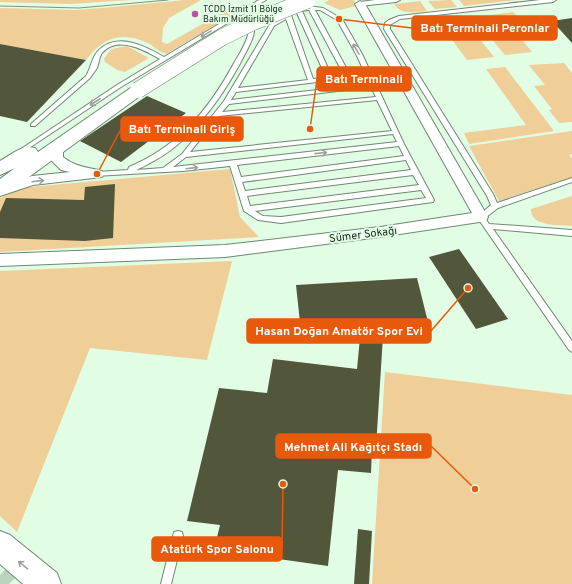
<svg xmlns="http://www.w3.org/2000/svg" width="572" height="584" font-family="Overpass,sans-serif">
<rect width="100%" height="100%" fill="#e1fde4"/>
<g fill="#efce97">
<path d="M0 0H131L70 4 0 2Z"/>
<path d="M185 0H201L169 18 163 28 162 42 167 44 220 14 226 12 233 15 166 54C159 52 155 47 148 43 122 31 103 37 86 60L0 44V8L75 10 102 8Z"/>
<path d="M329 0H354L356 6 340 10 324 3Z"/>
<path d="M451 0 457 7 435 9 428 1Z"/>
<path d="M459 0H516L464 6Z"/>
<path d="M420 1 427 11C415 12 402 16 394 4Z"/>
<path d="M513 12 518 17 504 19 510 26 503 27 511 37 519 36 532 52 505 55 473 17Z"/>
<path d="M472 29 494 57 467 60 447 33Z"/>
<path d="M127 46 149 58 125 72 117 70 105 62 104 59 111 49Z"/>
<path d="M564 63 572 73V122L559 123 549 110 552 109 534 86 545 85 529 65Z"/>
<path d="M505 67 554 131 469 144 464 133 526 125 486 69Z"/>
<path d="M572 131V154L569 155 572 158V177L499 201 469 146Z"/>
<path d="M230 169 240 217 259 237 0 252V198L19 188Z"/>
<path d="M572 196V226C560 225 530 227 531 209Z"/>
<path d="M232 261 207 360 90 348 17 532 0 516V271Z"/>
<path d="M385 372 572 395V584H372Z"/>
</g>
<g fill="#52563a">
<path d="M572 18V43L552 21Z"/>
<path d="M0 44 86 60 27 122 0 116Z"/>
<path d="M147 96 186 113 121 162 80 141Z"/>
<path d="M115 184 113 238 85 241 0 238V212L6 198 84 200 85 187Z"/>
<path d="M459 249 508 319 476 329 429 257Z"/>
<path d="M417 278 431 334 383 336 376 447 372 448 371 473 338 470 328 566 214 550 220 525 187 521 219 388 267 393 273 359 357 369 360 338 302 341 296 285Z"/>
<path d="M358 529 372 531 369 584H354Z"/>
</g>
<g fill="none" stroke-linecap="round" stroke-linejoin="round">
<path stroke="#bbd4be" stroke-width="26" stroke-dasharray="26 13" stroke-linecap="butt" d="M0 575 9 584"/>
<g stroke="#6f8872" stroke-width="2">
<g id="service">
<path d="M259 0H266L121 87 20 154H16L15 153 117 85 160 59C144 50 118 35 102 53 99 57 99 63 97 68 95 71 92 75 90 78L35 126H31V124L86 76C91 68 92 57 98 51 117 31 145 46 164 57Z"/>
<path d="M540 0H556L553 2 400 19 390 25V29L493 194 497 203 572 178V182L498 208 485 218 489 224 572 230V236L493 229 572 341V352L569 350 477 217 491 205 487 196 384 29 385 23 389 20 399 16Z"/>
<path d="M308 6 323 8 342 19 362 54 404 144 434 200 433 202 281 223 258 220 244 211 230 166 183 171 95 176 94 174 97 172 128 170 129 167C177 147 208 111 233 65 238 56 245 46 248 35 249 30 247 25 247 21H251C253 25 254 28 254 32 253 39 249 46 246 52 230 84 210 114 184 139 170 152 154 162 136 170L163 168 182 154 224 101 270 24 285 14 288 13 291 15 313 79 326 77 296 11ZM308 10H309L344 75 332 77 302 11ZM315 10H320L337 20 356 54 365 73 350 75ZM286 19 308 80 238 88 274 26ZM366 76 370 84 231 100 236 92ZM371 87 376 97 222 112 229 104ZM377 100 392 131 190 152 219 116ZM393 134 397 142 173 167 186 157ZM399 146 404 156 241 177 237 165ZM406 160 411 170 245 191 242 182ZM413 175 419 185 250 206 247 196ZM421 190 426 198 281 217 263 216 255 211Z"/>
<path d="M178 531 182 532 183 536 171 584H161L174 532Z"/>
</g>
</g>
<g stroke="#6f8872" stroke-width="2">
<path id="pedestrian" d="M375 0H400L396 2 360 6 356 4 360 2Z"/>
</g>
<g stroke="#6f8872" stroke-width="2">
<g id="minor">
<path d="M360 1 365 4 488 217 486 221 380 237 225 257 0 266V254L225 245 380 227 472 213 355 4Z"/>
<path d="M62 139 67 140 69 143 63 152V157C75 167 87 167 102 171L104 174 102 177 33 185 0 196V186L32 176 70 172 61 170 49 158C49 150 53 146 57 140Z"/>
</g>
</g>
<g stroke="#6f8872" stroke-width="2">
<path id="secondary" d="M138 85 144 87 146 90 144 93 7 193 0 194V179L15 168 0 175V161C11 155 22 144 35 148L38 152 132 87Z"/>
</g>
<g stroke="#6f8872" stroke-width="2">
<path id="trunk" d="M0 531 10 535 57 573 61 584H23L0 564Z"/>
</g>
<use href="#service" fill="#fff" fill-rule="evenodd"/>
<use href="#pedestrian" fill="#fff" fill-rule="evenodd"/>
<use href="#minor" fill="#fff" fill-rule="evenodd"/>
<use href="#secondary" fill="#fff" fill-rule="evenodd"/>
<use href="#trunk" fill="#fff" fill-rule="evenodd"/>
<path stroke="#7f9281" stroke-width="1" d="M0 6 79 8 168 0"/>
<g stroke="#6f8872" stroke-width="17" stroke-linecap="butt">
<path id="secondary-bridge" d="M138 90 221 38 253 22 308 0"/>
</g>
<use href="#secondary-bridge" stroke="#fff" stroke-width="16"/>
</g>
<defs><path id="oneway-shaft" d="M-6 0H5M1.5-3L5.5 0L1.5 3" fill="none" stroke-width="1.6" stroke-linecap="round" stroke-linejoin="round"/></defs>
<g stroke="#9ca19d">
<use href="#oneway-shaft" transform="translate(206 34) rotate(149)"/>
<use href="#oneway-shaft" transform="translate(356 49) rotate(-120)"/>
<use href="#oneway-shaft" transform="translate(95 102) rotate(147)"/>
<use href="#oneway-shaft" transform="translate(321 153) rotate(-6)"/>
<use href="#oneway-shaft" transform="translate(192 168) rotate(-7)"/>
<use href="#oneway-shaft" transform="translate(38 181) rotate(-7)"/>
<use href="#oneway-shaft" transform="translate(23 565) rotate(-140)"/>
</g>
<circle fill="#bf4ca7" stroke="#e1fde4" stroke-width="1.5" cx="195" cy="14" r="4"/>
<g text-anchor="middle" stroke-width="4" stroke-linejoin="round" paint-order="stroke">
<g font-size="9" fill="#242e25" stroke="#e1fde4" text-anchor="start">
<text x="203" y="12">TCDD İzmit 11 Bölge<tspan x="203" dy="10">Bakım Müdürlüğü</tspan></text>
</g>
<g font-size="11" fill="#242e25" stroke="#e1fde4">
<text transform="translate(363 234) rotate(-7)" y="4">Sümer Sokağı</text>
</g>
</g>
<path fill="none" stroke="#e8590c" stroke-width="1.5" d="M339 19L412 28M310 129L317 79M97 174L121 129M468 288L431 331M475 489L431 446M283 484L282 549"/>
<g fill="#e8590c" stroke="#e1fde4" stroke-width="1.5">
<circle cx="339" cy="19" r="4"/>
<circle cx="310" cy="129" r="4"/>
<circle cx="97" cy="174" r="4"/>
<circle cx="468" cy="288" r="4"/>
<circle cx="475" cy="489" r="4"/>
<circle cx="283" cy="484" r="4"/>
</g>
<g fill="#e8590c" stroke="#e8590c" stroke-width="1.5">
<rect x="412" y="16" width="145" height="24" rx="4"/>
<rect x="317" y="67" width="94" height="24" rx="4"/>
<rect x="121" y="117" width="122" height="24" rx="4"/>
<rect x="247" y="319" width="184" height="24" rx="4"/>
<rect x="276" y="434" width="155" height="24" rx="4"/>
<rect x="152" y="537" width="130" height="24" rx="4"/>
</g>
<g font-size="12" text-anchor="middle" font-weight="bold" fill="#fff">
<text x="485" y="32">Batı Terminali Peronlar</text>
<text x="364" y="83">Batı Terminali</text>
<text x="182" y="133">Batı Terminali Giriş</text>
<text x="339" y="335">Hasan Doğan Amatör Spor Evi</text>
<text x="353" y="451">Mehmet Ali Kağıtçı Stadı</text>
<text x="217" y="553">Atatürk Spor Salonu</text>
</g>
</svg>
